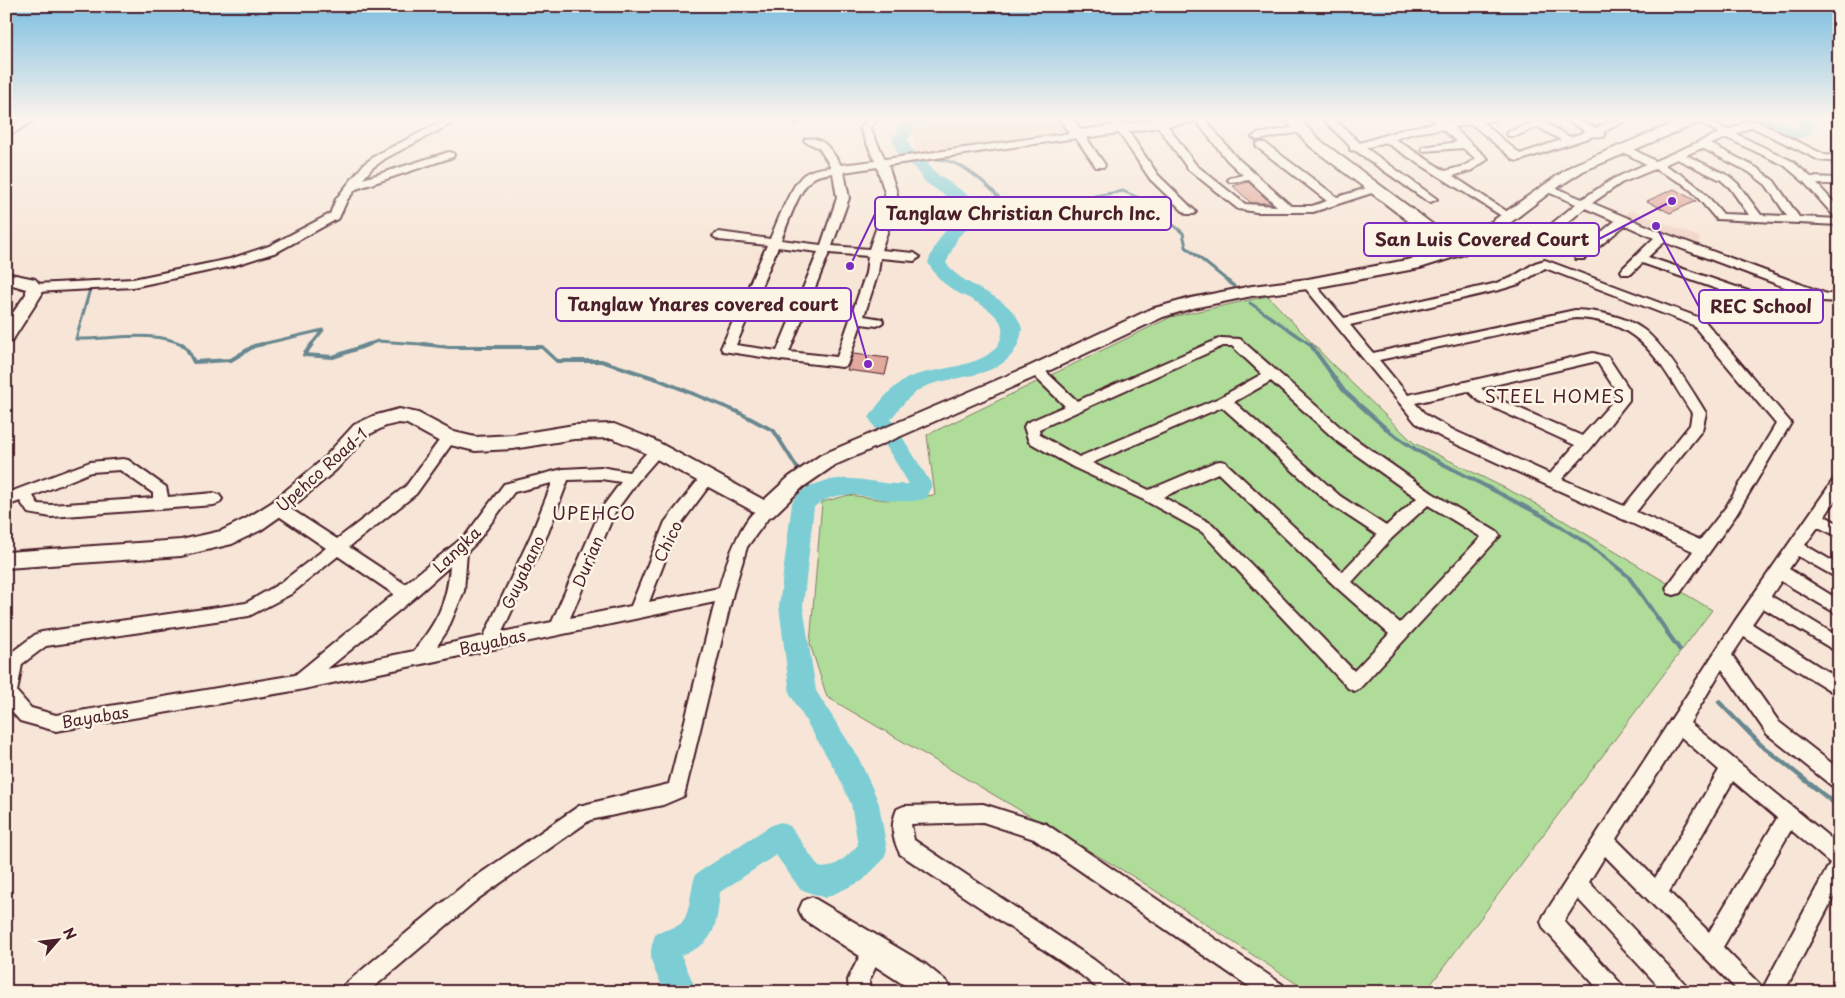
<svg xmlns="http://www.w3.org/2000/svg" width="1845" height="998" font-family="'Playpen Sans',sans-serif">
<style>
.built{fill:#f1d4c6}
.green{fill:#b0dc9a;stroke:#7d7e62}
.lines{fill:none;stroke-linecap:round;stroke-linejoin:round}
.stream-far2{stroke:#678790;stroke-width:3}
.stream-far1{stroke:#678790;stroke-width:4}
.stream{stroke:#678790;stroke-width:4.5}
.river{fill:#7bcdd4;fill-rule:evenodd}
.building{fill:#e2a99d;stroke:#4a1f2b}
.street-casing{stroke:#4a1f2b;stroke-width:4}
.secondary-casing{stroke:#4a1f2b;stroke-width:4}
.street{fill:#fcf5e5;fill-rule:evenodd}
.secondary{fill:#fcf5e5;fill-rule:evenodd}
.labels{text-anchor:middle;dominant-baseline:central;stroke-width:5;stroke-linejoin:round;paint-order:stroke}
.street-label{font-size:16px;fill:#4a1f2b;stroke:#fcf5e5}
.neighbourhood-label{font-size:18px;letter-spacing:1px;fill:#4a1f2b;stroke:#fcf5e5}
.leader{fill:none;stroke:#7b2cbf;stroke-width:2}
.callout-dot{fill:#7b2cbf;stroke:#fcf5e5;stroke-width:2}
.callout{fill:#fcf5e5;stroke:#7b2cbf;stroke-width:2}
.callout-label{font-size:18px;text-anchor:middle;font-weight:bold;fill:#4a1f2b}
</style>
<rect width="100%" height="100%" fill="#f7e6d7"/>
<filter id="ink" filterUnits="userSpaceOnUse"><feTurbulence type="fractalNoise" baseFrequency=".02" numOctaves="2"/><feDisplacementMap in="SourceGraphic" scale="10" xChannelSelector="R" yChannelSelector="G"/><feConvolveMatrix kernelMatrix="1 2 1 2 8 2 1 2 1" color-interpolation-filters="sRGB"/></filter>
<g filter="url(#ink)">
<!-- built -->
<path class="built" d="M 930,118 L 1062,118 L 1073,134 L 918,154 L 914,141 L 915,130 Z
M 1631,210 L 1701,238 L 1695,248 L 1621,217 Z"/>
<!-- green -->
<path class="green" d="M 1268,296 L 1330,362 L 1414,443 L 1531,501 L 1712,610 L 1425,992 L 1309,992 L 1139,880 L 827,697 L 810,644 L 822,502 L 849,495 L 886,500 L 935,495 L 927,435 L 1171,317 Z"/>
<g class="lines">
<!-- stream-far2 -->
<path class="stream-far2" d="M 439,123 L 448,118
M 918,162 C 924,161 931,158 937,159 C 962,160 1000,192 1009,214 L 1016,217 L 1036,214 L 1044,203 L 1055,213 L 1055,217 L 1071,222 L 1076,217 L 1077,204 L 1095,196 L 1123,191 L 1139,198 L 1183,233 L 1186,247 L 1234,286
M 90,289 L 76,339 C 110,340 153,329 184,345
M 1250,303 L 1311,345
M 258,345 L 323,330 L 311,345
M 366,345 L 378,341 L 434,345"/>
<!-- stream-far1 -->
<path class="stream-far1" d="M 182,344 L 187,349 L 194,362 L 231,360 L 254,346 L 263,344
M 312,344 L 304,355 L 333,357 L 370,344
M 423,344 L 449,347 L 542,347 L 557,361 L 601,361 L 657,379 L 738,412 L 774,431 L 801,474
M 1310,344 L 1344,391 L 1390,432 L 1418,451 L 1547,518 L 1588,544 L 1628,576 L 1668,633
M 804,480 L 813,493"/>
<!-- stream -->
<path class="stream" d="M 1667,632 L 1680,650
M 1719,702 L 1761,745 L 1839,807"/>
<!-- river -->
<path class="river" d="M 911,118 L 932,118 L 929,121 L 913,128 L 914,131 L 908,139 L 910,147 L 924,159 L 937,174 L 971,197 L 982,215 L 958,237 L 946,263 C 965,291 1013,293 1022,329 C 1015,381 961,372 924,387 C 910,394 900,407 891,419 L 932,485 L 927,498 C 887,511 850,478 814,507 L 803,606 L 816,691 L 858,757 L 875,794 L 879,804 L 887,850 L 883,860 L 862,881 L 825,898 L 800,889 L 776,855 L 720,892 C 716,926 717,943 681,955 L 697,992 L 665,992 C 654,968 645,959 656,933 C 663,930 672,929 679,925 C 691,918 690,887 696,874 L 770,826 L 780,822 L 790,826 L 819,867 C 834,871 848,855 858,845 L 851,804 L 838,775 L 790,694 L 779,606 L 792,503 C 797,494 806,487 816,484 C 848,471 877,486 909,484 L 869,418 C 878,403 891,388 906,379 C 931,366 991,370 1001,338 C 1003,331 1003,326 999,320 C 987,303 963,298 948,286 C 939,280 934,272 928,263 C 935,242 946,227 964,214 L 958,204 L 925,182 L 912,165 L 897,152 L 892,139 L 898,131 L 897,126 L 899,123 Z
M 1751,118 L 1771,118 L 1796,129 L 1798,127 L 1798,118 L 1814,118 L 1814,127 L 1808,136 L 1794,139 L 1788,137 L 1754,121 Z"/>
</g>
<!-- building -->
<path class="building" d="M 1248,182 L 1271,203 L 1251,203 L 1233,186 Z
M 1674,189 L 1696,201 L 1670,213 L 1647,201 Z
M 853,354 L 889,358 L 885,375 L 847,370 Z"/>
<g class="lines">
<!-- street casing -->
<g class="street-casing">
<path id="street" d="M 26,118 L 38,118 L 6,138 L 6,130 Z
M 449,118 L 462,118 L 386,158 L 372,168 L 363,179 L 449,152 L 453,153 L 454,155 L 453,157 L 356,189 L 347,200 L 339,218 L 277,252 L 232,266 L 133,287 L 35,292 L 29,288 L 35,284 L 133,279 L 230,259 L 269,246 L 330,214 L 336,199 L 364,164 L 378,154 Z
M 792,118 L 803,118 L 795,124 L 790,121 Z
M 869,118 L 879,118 L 870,128 L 885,159 L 1079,132 L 1083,133 L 1105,165 L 1104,167 L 1096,167 L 1076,138 L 888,165 L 897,193 L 897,204 L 881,250 L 914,253 L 920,257 L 914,261 L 880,258 L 878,273 L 864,316 L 882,319 L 883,322 L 877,326 L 861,324 L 847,365 L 842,367 L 781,360 L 723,351 L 721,348 L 767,245 L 719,240 L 713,236 L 719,232 L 770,239 C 777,223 792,182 805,174 C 813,169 822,168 831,167 L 819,148 L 804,141 L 805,139 C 824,135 832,152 841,165 L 875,161 L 860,128 ZM 877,167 L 885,193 L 885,204 L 869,249 L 832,246 L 849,198 L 844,172 ZM 833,173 L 837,198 L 821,245 L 781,240 C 788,224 798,191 811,180 C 816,175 826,174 833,173 ZM 778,247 L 818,252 L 777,351 L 736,345 ZM 829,253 L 868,256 L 866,273 L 837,357 L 789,352 Z
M 1109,118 L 1119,118 L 1158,175 L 1194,210 L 1196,212 L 1194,214 L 1186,214 L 1150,179 Z
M 1152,118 L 1162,118 L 1196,165 L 1245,204 L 1277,206 L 1249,180 L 1230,182 L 1228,180 L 1230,178 L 1243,175 L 1227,160 L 1194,118 L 1204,118 L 1235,156 L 1291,206 L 1312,206 L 1327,201 L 1257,147 L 1256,145 L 1257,143 L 1265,143 L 1337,197 L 1374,186 L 1380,189 L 1378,191 L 1313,212 L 1256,212 L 1238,209 L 1188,169 Z
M 1322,118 L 1333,118 L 1360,143 L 1408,128 L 1436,123 L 1431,118 L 1442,118 L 1446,122 L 1466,118 L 1496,118 L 1495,120 L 1482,122 L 1520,154 L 1561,140 L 1538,127 L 1516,136 L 1508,136 L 1507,134 L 1508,132 L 1531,123 L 1525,118 L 1537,118 L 1570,137 L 1586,132 L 1564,118 L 1576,118 L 1595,128 L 1619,118 L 1632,118 L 1603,132 L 1605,135 L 1604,137 L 1594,136 L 1518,161 L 1514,160 L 1472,124 L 1453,127 L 1488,159 L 1472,170 L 1453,176 L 1512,215 L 1514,217 L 1512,219 L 1508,220 L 1385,142 L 1366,148 L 1437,199 L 1431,202 L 1427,201 L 1356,151 L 1350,150 L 1350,146 ZM 1442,129 L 1457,142 L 1423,147 L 1422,149 L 1423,151 L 1463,148 L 1476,159 L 1464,166 L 1445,171 L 1395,139 L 1413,133 Z
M 1690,118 L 1703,118 L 1728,130 L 1748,121 L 1756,121 L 1825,155 L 1839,156 L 1839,162 L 1819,160 L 1752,127 L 1736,134 L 1792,161 L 1811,177 L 1839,178 L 1839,184 L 1817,184 L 1839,208 L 1839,218 L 1835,217 L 1804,182 L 1784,165 L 1727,138 L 1711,144 L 1757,168 L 1774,181 L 1799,217 L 1839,219 L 1839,225 L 1716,219 L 1692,191 L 1682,183 L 1655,169 L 1621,183 L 1592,203 L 1666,234 L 1827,294 L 1839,294 L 1839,302 L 1822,301 L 1664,242 L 1648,257 L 1751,292 L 1753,295 L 1751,298 L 1743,298 L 1642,263 L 1631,274 L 1623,274 L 1621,271 L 1623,268 L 1654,238 L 1625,225 L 1584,259 L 1576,259 L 1574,256 L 1576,253 L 1615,221 L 1585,208 L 1541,245 L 1533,245 L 1531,242 L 1533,239 L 1576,204 L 1543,190 L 1541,188 L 1543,186 L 1551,186 L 1582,199 L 1613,179 L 1646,164 L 1619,150 L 1618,148 L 1619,146 L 1627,146 L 1655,161 L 1719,133 ZM 1702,148 L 1749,172 L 1766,185 L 1787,216 L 1761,215 L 1738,184 L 1729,176 L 1686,155 ZM 1677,159 L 1721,180 L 1730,188 L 1749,215 L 1723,214 C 1701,188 1694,181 1664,165 Z
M 1828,118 L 1839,118 L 1839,127 L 1835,126 Z
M 1301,126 L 1305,127 L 1306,129 L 1305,131 L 1257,140 L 1252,137 L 1257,134 Z
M 1545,260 L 1703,319 L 1791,423 L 1736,515 L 1680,593 L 1674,595 L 1668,593 L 1666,588 L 1693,551 L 1445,439 L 1416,423 L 1302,284 L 1304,281 L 1312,281 L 1344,318 L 1493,284 L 1511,278 L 1535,263 ZM 1545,268 L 1693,325 L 1776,424 L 1726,507 L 1700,540 L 1636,512 L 1702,430 L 1706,413 C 1692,390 1665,346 1644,330 C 1625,316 1598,311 1575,310 L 1373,353 L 1350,325 L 1499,290 L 1519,284 ZM 1575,318 C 1643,320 1659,363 1692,413 L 1690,425 L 1624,506 L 1562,479 L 1591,448 L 1629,400 L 1629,389 L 1608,357 L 1593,353 L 1408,395 L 1379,360 ZM 1593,362 L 1598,363 L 1615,389 L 1615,399 L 1582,436 L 1489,395 L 1481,388 ZM 1468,391 L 1479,401 L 1575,445 L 1550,474 L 1455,431 L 1426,415 L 1415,403 Z
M 1221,338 L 1240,339 L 1348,434 L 1432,493 L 1497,532 L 1500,536 L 1360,688 L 1354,691 L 1348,688 L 1202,532 L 1144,500 L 1073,467 L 1029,442 L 1024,427 L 1026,423 L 1065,406 L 1031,373 L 1029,370 L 1031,367 L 1041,367 L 1077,401 ZM 1223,346 L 1232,346 L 1262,374 L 1219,398 L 1079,457 L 1040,435 L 1039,429 ZM 1271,381 L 1338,442 L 1417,498 L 1386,526 L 1340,496 L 1234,402 ZM 1222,407 L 1330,504 L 1377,535 L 1342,572 L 1225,462 L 1220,461 L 1215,462 L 1149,490 L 1092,463 ZM 1218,473 L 1336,587 L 1389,634 L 1354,671 L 1212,524 L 1163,497 ZM 1428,505 L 1481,537 L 1400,623 L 1352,582 L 1392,538 Z
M 449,433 L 454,434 L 456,438 L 416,494 L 349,547 L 405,584 L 466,535 L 504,484 L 563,469 L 601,467 L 629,472 L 652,447 L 657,446 L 662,447 L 664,451 L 637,482 L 615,512 L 570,618 L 631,606 L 665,522 L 703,474 L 708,472 L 713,474 L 715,478 L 677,529 L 649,602 L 719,588 C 724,570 746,498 771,506 L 774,510 L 747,547 L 733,593 L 684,796 L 663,805 L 590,820 L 479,898 L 368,992 L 341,992 L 344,985 L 465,884 L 579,806 L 669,784 L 715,602 L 299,690 L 56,731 L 20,721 L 6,705 L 6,658 L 8,655 L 36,634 L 42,632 L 246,603 L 279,584 L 326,548 L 273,512 L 270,508 L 273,504 L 278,502 L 283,504 L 337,539 L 406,486 L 444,434 ZM 601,479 L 621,482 L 601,509 L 552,622 L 502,632 L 548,533 L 568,480 ZM 552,483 L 532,533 L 484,636 L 437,646 L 447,631 L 464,591 L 467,552 L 476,543 L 514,492 ZM 338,556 L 394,594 L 295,675 L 56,715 L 31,708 L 17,692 L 22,664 L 46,646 L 249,616 L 291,594 ZM 450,566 C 447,604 437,621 414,651 L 327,669 L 413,599 Z
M 123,459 L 128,460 L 166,487 L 168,497 L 214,493 L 219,495 L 222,499 L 219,503 L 214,505 L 51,517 L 28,513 L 20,501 L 6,506 L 6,494 L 18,489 L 90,462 ZM 120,470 L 153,493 L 153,498 L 51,505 L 38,504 L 33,496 L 91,472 Z
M 1839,477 L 1839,495 L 1825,516 L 1839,524 L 1839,537 L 1818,527 L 1805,545 L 1839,565 L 1839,579 L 1798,556 L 1789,569 L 1839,600 L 1839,615 L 1781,581 L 1771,596 L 1839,637 L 1839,653 L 1763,608 L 1752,624 L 1839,679 L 1839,696 L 1744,637 L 1732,655 L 1779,722 L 1839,769 L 1839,789 L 1832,786 L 1767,734 L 1722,669 L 1690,723 L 1839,845 L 1839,887 L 1784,992 L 1739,992 L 1605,856 L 1589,882 L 1686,985 L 1689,992 L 1664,992 L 1578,899 L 1564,921 L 1622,985 L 1625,992 L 1601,992 L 1544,929 L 1541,922 L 1544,915 L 1735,621 L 1834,479 ZM 1681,737 L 1719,770 L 1655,878 L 1616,839 ZM 1733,781 L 1777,818 L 1709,932 L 1669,892 ZM 1791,830 L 1830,863 L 1763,988 L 1723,947 Z
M 983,804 L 1046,824 L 1283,985 L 1286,992 L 1257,992 L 1034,839 L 983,822 L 911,824 L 914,840 L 1094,960 L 1126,985 L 1129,992 L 1102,992 L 1080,974 L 900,854 C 892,837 890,826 897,809 L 904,806 Z
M 874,939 L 881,942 L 884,949 L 869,981 L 870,992 L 849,992 L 848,980 L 851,973 L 867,942 Z"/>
</g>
<!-- secondary casing -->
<g class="secondary-casing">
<path id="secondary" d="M 1059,118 L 1073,118 L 1081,130 L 1167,118 L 1201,118 L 1194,122 L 1077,139 L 1072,138 Z
M 1283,118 L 1298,118 L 1321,141 L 1459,244 L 1573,165 L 1687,118 L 1705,118 L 1703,121 L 1583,171 L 1552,191 L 1482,244 L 1464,254 L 1420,268 L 1308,289 L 1252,296 L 1193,308 L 1163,317 L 1042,374 L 835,465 L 803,487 L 773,516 L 766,518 L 638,449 L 612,438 L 574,439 L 513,449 L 475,451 L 442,443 L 407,424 L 399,423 L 386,426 L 368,435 L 336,470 L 285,513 L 261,530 L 232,544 L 181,556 L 6,568 L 6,552 L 181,540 L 221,531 L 247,518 L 271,503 L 322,460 L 354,425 L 373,416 L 399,409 L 418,413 L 454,432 L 475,437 L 513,435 L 574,425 L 614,424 L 652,439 L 764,500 L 789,477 L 821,455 L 1030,366 L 1151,309 L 1191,298 L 1252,286 L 1308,279 L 1417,258 L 1446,250 L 1311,147 Z
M 6,273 L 35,279 L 43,288 L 42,294 L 12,341 L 6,343 L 6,323 L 26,294 L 26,289 L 6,283 Z
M 812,897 L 925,964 L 947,982 L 951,992 L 915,992 L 803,919 L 799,910 L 803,901 Z"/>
</g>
<!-- street -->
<use href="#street" class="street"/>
<!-- secondary -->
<use href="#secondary" class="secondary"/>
</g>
</g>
<!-- sky -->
<linearGradient id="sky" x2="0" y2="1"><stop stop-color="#7cbee0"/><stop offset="0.46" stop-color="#fbf4ed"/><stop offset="1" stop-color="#fbf4ed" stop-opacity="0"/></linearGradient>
<rect width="1845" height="257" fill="url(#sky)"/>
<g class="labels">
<!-- street labels -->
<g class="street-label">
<text transform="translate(321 469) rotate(-42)">Upehco Road-1</text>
<text transform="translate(667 541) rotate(-64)">Chico</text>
<text transform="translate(456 549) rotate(-44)">Langka</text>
<text transform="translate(587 561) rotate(-67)">Durian</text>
<text transform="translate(522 572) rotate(-65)">Guyabano</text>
<text transform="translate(492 641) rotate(-12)">Bayabas</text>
<text transform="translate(95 716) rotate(-9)">Bayabas</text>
</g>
<!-- neighbourhood labels -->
<g class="neighbourhood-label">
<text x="1555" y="395">STEEL HOMES</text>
<text x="594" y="512">UPEHCO</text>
</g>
</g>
<!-- callouts -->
<path class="leader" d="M850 266L875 214M1672 201L1599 239M868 364L851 304M1656 226L1699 307"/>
<g class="callout-dot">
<circle cx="850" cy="266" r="5"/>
<circle cx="1672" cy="201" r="5"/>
<circle cx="868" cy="364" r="5"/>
<circle cx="1656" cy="226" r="5"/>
</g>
<g class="callout">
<rect x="875" y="197" width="296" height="33" rx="5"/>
<rect x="1364" y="223" width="235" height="33" rx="5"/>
<rect x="556" y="288" width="295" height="33" rx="5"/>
<rect x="1699" y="290" width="124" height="33" rx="5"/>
</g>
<g class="callout-label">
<text x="1023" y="220">Tanglaw Christian Church Inc.</text>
<text x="1482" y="246">San Luis Covered Court</text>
<text x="703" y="311">Tanglaw Ynares covered court</text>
<text x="1761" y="313">REC School</text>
</g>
<!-- margin -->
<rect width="1845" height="998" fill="none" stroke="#fcf5e5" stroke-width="25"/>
<rect x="12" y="12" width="1820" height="973" fill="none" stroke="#4a1f2b" stroke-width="2" filter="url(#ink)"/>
<!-- north arrow -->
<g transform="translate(58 940) rotate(62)" stroke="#fcf5e5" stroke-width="4" paint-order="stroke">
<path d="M0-4L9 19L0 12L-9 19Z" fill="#4a1f2b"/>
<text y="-8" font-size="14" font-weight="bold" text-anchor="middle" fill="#4a1f2b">N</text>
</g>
</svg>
